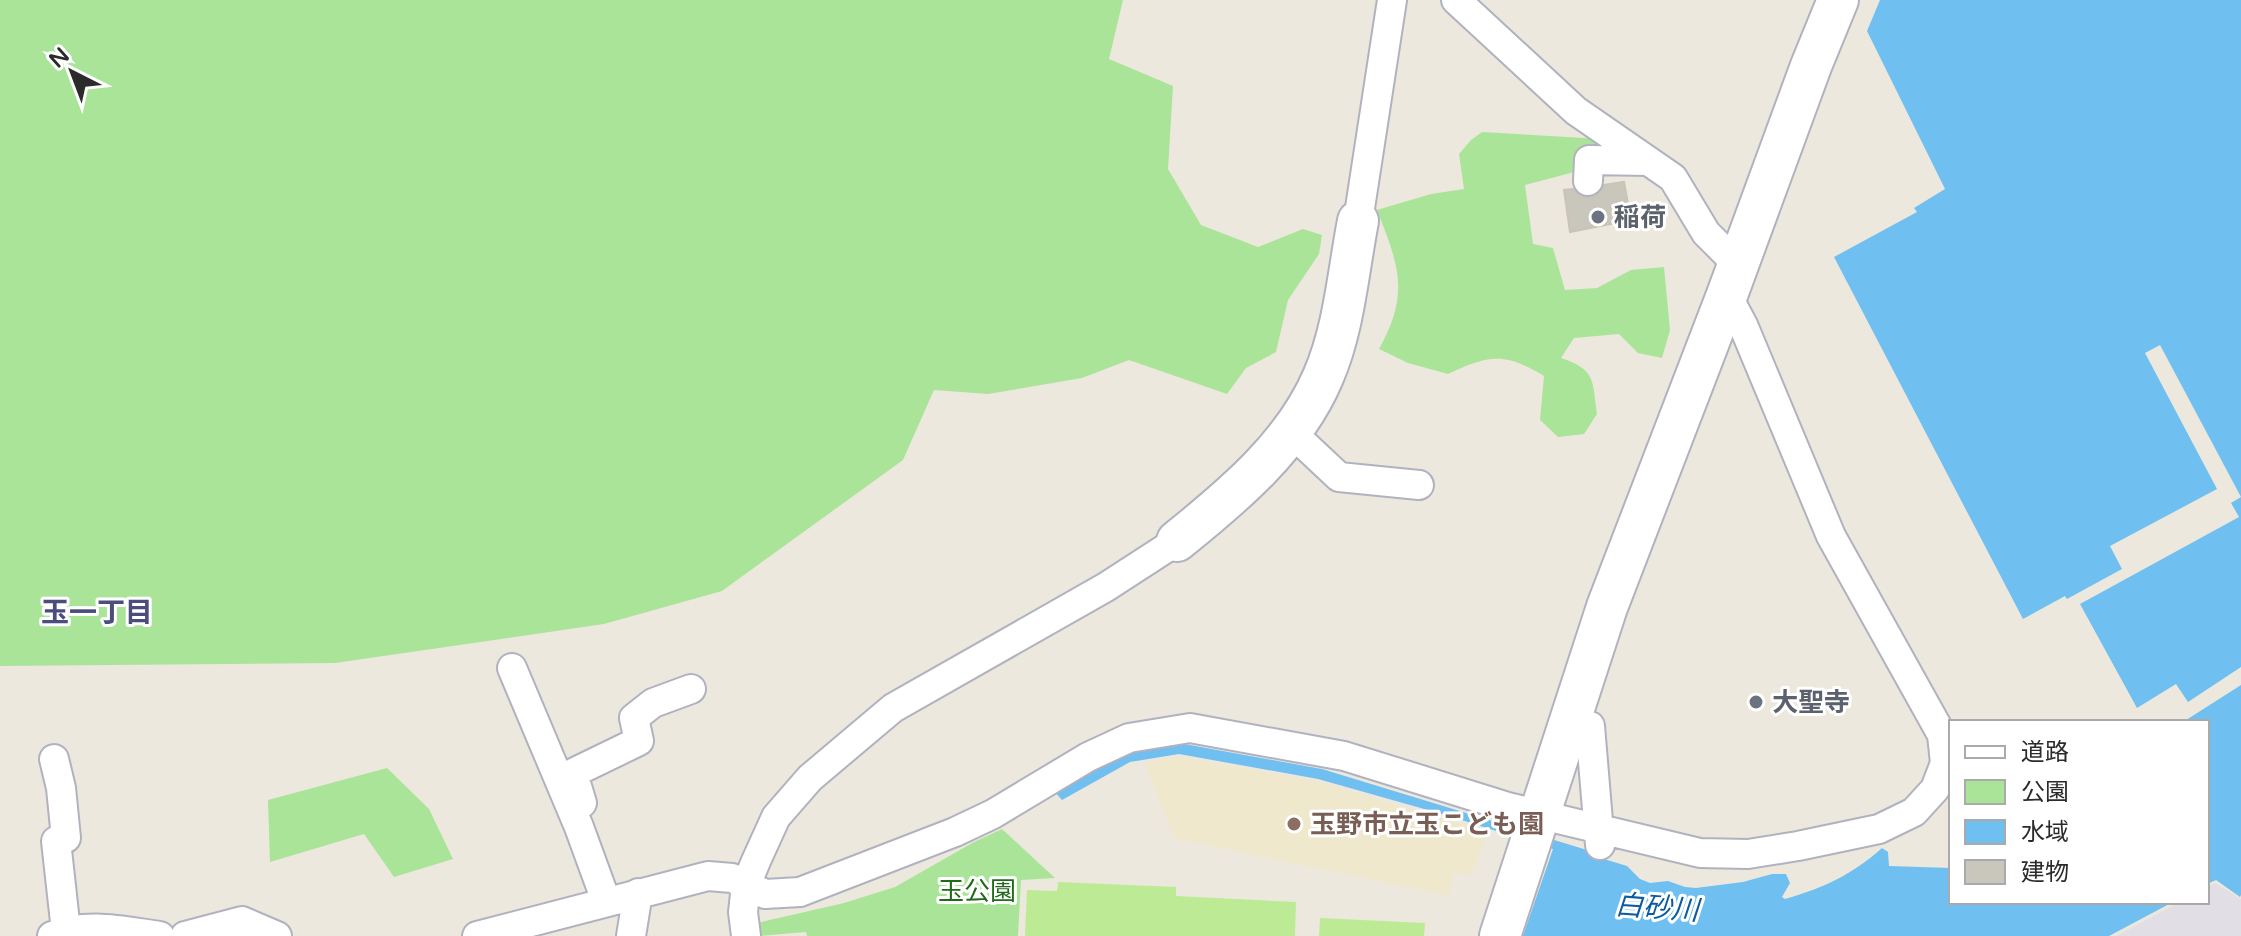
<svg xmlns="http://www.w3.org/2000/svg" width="2241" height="936" font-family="'Varela Round','Noto Sans JP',sans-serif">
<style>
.industrial{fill:#e1dee5}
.education{fill:#efe8cc}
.green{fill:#aae499}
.pitch{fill:#bdeb95}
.water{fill:#6fbff0}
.building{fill:#c9c6bc;stroke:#c9c4b7;stroke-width:2}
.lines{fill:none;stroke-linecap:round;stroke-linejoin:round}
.street-casing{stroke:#b1b2bf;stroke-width:32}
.secondary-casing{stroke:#b1b2bf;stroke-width:44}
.street{stroke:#fff;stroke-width:28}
.secondary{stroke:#fff;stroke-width:40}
.worship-dot{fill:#6b7280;stroke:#fff;stroke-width:3}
.education-dot{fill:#8d6e63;stroke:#fff;stroke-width:3}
.labels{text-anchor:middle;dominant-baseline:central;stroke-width:6;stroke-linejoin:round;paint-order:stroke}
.worship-label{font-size:26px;font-weight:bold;fill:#5b616d;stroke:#fff;text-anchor:start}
.education-label{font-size:26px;font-weight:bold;fill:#785e54;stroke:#fff;text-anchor:start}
.park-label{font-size:26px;fill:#216a19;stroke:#fff}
.neighbourhood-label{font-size:28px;font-weight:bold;fill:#4b4e7d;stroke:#fff}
.water-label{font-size:28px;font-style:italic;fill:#0c5b9e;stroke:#fff}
</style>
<rect width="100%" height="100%" fill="#ede8dd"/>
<!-- industrial -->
<path class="industrial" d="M 2215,883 L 2241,899 L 2241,936 L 2116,936 L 2180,902 L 2207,902 L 2207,888 Z"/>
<!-- education -->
<path class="education" d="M 1180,757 L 1320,782 L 1488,832 L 1471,875 L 1452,873 L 1450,896 L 1174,838 L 1145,764 L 1164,758 Z"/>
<!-- green -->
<path class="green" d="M 0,0 L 1123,0 L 1109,59 L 1173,86 L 1168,169 L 1201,225 L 1258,247 L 1303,229 L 1322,235 L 1319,254 L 1288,300 L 1276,352 L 1246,368 L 1227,394 L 1129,360 L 1082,378 L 988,394 L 934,390 L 903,460 L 722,591 L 604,624 L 335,663 L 0,666 Z
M 1482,132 L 1602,139 L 1622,153 L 1582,170 L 1525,185 L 1533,244 L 1553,248 L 1565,290 L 1597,288 L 1631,270 L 1664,267 L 1670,330 L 1662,358 L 1638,353 L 1619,334 L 1574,338 L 1561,358 C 1597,370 1592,381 1597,414 L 1584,434 L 1558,437 L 1540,420 L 1544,376 C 1504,352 1489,355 1448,374 L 1408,363 L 1379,349 C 1410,293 1399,266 1377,210 L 1431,194 L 1464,189 L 1459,154 L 1471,140 Z
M 387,768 L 429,809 L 453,859 L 394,877 L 364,834 L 270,862 L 268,800 Z
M 1002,829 L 1055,878 L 1021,880 L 1018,936 L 807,936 L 806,932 L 758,936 L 757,923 L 844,903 L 895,887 L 974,842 Z"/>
<!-- pitch -->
<path class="pitch" d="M 1058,882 L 1176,887 L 1176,896 L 1296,902 L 1295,936 L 1025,936 L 1027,890 L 1057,891 Z
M 1320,918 L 1425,923 L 1424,936 L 1319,936 Z"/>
<!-- water -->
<path class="water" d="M 1880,0 L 2241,0 L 2241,667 L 2188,702 L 2176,684 L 2137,708 L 2080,604 L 2239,517 L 2231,503 L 2241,497 L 2160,345 L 2145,353 L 2217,489 L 2110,546 L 2122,569 L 2067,599 L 2065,596 L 2023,619 L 1834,257 L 1917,212 L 1914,208 L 1945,189 L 1867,31 Z
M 2241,685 L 2241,895 L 2240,897 L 2216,880 L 2207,884 L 2207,722 L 2183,722 Z
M 1179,743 L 1322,769 L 1587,850 L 1604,859 L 1627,866 L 1640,879 L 1650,883 L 1668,881 L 1685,887 L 1696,888 L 1743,882 L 1772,874 L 1786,874 L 1790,883 L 1782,897 L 1785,899 C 1823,888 1852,875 1882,848 L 1888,852 L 1889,866 L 1951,868 L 1951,902 L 2173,902 L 2109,936 L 1523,936 L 1553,849 L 1449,816 L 1318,779 L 1179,754 L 1130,762 L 1062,800 L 1054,791 L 1127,752 Z"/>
<!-- building -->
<path class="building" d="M 1624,182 L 1631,220 L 1570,232 L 1564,190 L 1573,189 L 1580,196 L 1588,198 L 1596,196 L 1604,185 Z"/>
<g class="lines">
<!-- street casing -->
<g class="street-casing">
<path id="street" d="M 1456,0 L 1576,111 L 1673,178 L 1706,233 L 1738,265
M 1588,181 L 1589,160 L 1648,161
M 1358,221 L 1392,0
M 1290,431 L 1339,477 L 1419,485
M 512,668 L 579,827 L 606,901
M 1569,719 L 1590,726 L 1600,845
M 54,759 L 61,788 L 66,838 L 56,841 L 66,931
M 582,803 L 573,773 L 639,741 L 634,718 L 653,703 L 691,689
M 52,936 C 88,922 123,931 160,936
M 185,936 L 242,921 L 277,936
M 477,936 L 708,876 L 732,878 L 765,894 L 800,892 L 955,832 L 993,814 L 1088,757 L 1129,738 L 1190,728 L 1344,756 L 1508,807 L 1700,853 L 1748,854 L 1798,846 L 1879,829 L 1914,812 L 1935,789 L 1945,763 L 1942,735 L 1831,536 L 1743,325 L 1727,295
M 631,936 L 638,893
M 746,936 L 743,912 L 746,885 L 756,861 L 776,817 L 810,778 L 893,708 L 1106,587 L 1177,541"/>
</g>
<!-- secondary casing -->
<g class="secondary-casing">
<path id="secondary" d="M 1177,541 C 1233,496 1294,445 1323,377 C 1344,329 1348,273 1358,221
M 1500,936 L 1607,607 L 1727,295 L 1811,66 L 1838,0"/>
</g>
<!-- street -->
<use href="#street" class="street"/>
<!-- secondary -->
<use href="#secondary" class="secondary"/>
</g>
<!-- markers -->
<g class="worship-dot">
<circle cx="1598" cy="217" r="8"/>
<circle cx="1756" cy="702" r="8"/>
</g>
<circle class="education-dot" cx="1294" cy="824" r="8"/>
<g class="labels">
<!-- worship labels -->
<g class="worship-label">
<text x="1614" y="217">稲荷</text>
<text x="1772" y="702">大聖寺</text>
</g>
<!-- education labels -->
<g class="education-label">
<text x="1310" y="824">玉野市立玉こども園</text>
</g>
<!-- park labels -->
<g class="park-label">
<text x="977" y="891">玉公園</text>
</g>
<!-- neighbourhood labels -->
<g class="neighbourhood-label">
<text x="97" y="613">玉一丁目</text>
</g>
<!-- water labels -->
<g class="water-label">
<text transform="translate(1657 908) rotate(4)">白砂川</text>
</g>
</g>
<!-- legend -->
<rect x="1949" y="720" width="260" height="184" fill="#ffffff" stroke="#aaaaaa" stroke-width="2"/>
<rect x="1965" y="746" width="40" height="12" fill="#ffffff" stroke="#aaaaaa" stroke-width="2"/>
<text x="2021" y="760" font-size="24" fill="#2b2b2b">道路</text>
<rect x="1965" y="780" width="40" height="24" fill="#aae499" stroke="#aaaaaa" stroke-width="2"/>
<text x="2021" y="800" font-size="24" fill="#2b2b2b">公園</text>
<rect x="1965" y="820" width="40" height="24" fill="#6fbff0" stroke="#aaaaaa" stroke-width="2"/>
<text x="2021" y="840" font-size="24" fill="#2b2b2b">水域</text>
<rect x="1965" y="860" width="40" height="24" fill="#c9c6bc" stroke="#aaaaaa" stroke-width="2"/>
<text x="2021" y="880" font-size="24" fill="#2b2b2b">建物</text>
<!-- north arrow -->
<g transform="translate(72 72) rotate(318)" stroke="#ffffff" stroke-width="6" paint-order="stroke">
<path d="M0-6L14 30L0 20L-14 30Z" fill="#2b2b2b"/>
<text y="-12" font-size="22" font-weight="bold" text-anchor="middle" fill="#2b2b2b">N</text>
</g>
</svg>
